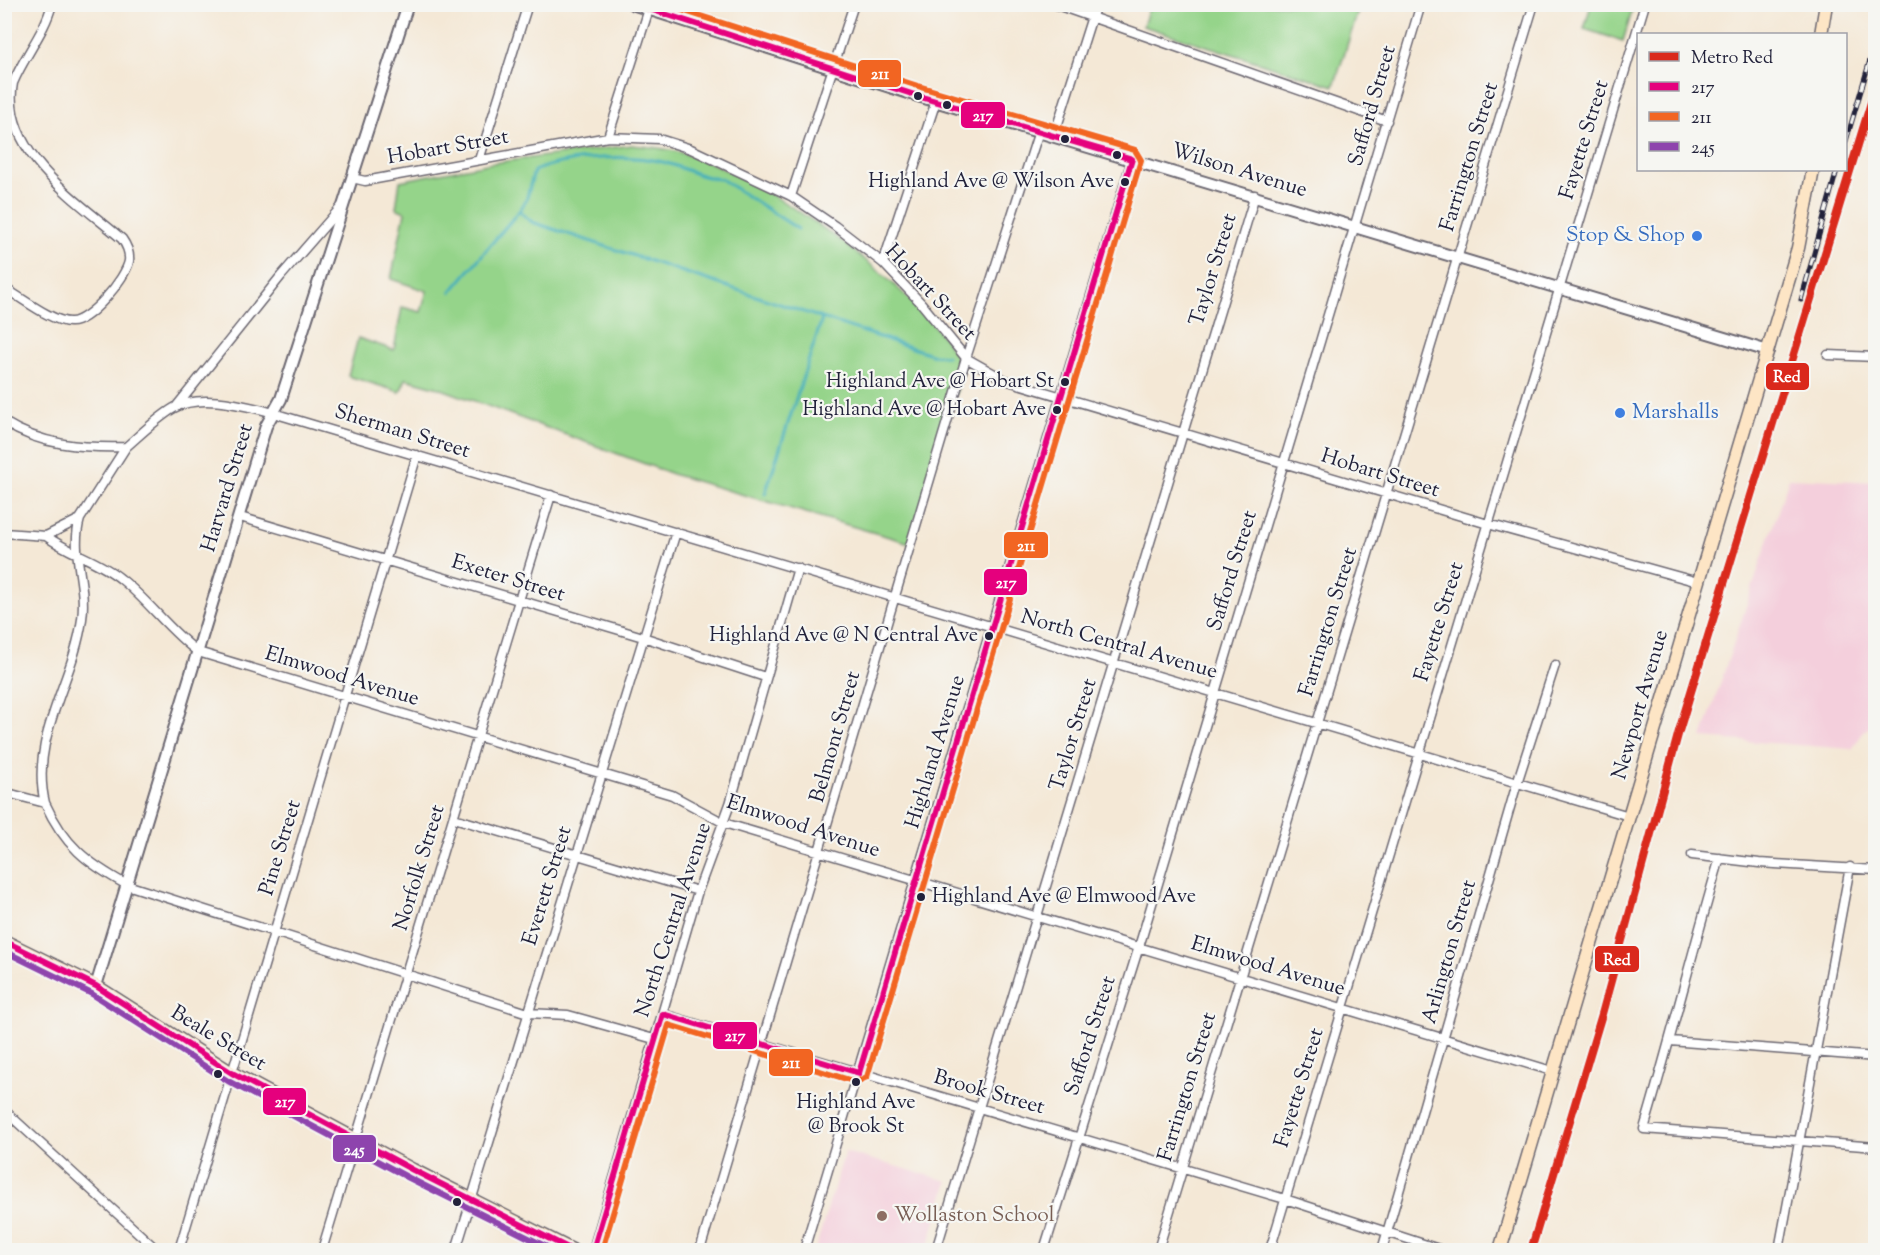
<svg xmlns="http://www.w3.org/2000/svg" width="1880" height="1255" font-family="'Sorts Mill Goudy',serif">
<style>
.built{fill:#f4cfdc}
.green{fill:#95d48a;stroke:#5c7b62;stroke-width:1.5}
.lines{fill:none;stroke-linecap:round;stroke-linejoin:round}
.stream{stroke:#3faebc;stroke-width:3}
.minor-casing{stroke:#6c6771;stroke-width:11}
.tertiary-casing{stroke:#6c6771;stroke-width:14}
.secondary-casing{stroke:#6c6771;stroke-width:15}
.minor{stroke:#fff;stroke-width:8}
.tertiary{stroke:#fff;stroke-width:10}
.secondary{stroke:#fde5c5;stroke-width:12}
.rail-casing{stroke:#22223b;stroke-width:5}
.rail{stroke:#f6f6f2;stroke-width:3;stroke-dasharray:9;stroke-linecap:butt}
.bus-1-casing{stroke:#f6f6f2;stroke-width:10}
.bus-2-casing{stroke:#f6f6f2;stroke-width:10}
.bus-3-casing{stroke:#f6f6f2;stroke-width:10}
.bus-1{stroke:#e5007d;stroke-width:6}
.bus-2{stroke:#f26522;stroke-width:6}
.bus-3{stroke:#8e44ad;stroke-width:6}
.metro-1-casing{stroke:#f6f6f2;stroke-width:12}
.metro-1{stroke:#da291c;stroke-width:8}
.bus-dot{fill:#22223b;stroke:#f6f6f2;stroke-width:2}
.shop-dot{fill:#3f7fe0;stroke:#f6f6f2;stroke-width:2}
.education-dot{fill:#8d6e63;stroke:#f6f6f2;stroke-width:2}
.labels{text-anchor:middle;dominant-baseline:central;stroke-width:4.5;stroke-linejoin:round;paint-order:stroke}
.bus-label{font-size:20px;fill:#22223b;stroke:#f6f6f2;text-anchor:end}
.street-label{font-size:21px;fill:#22223b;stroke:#f6f6f2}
.shop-label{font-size:21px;fill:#366cbe;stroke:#f6f6f2;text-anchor:end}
.education-label{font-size:21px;fill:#785e54;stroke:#f6f6f2;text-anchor:start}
.line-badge{stroke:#f6f6f2;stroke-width:2}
.badge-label{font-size:16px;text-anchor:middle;font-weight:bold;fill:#fff}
</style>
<rect width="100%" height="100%" fill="#f6f6f2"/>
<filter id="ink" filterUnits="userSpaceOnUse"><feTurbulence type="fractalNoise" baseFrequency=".0167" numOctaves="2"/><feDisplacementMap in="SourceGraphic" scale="12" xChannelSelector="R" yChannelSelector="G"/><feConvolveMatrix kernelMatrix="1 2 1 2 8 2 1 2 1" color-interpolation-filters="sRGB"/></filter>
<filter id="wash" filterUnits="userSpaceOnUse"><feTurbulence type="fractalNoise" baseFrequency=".008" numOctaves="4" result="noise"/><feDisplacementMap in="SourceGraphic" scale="24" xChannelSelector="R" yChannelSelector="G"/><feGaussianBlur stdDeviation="1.35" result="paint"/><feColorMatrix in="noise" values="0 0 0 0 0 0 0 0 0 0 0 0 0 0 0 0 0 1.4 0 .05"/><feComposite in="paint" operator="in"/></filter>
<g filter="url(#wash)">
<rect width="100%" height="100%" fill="#f4e8d6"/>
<!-- built -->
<path class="built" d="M 1789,478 L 1875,482 L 1875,724 L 1865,730 L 1852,749 L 1702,738 Z
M 845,1152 L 948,1181 L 927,1250 L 815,1250 Z"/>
<!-- green -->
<path class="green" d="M 1150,5 L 1150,4 L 1360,5 L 1334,86 L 1143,26 Z
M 1591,5 L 1634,5 L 1623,41 L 1584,29 Z
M 632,145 C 649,147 666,148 682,153 C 766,177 927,290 963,370 L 910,543 L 675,475 L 439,388 L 406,379 L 400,392 L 348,376 L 358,338 L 394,350 L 402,307 L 421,312 L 427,291 L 391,279 L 405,212 L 396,208 L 400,181 L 492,163 Z"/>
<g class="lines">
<!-- stream -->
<path class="stream" d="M 798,229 L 721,179 C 700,178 683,167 663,162 C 628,154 566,157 534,171 L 526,201 L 519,211 L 532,222 L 934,355 L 947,356
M 451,292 L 519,211
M 765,494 L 822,319"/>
</g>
</g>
<g filter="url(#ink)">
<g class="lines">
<!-- minor casing -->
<g class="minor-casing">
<path id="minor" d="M 1054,4 L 1387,121
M 1054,136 L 1096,4
M 608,137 L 650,6
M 479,160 L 528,4
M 352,178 L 365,181 L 608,137 L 659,139 L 691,149 L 791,196 L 835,226 L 883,263 L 921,303 L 966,358 L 1005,380 L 1488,524 L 1698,582
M 791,196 L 854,4
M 883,263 L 936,101
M 4,288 C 21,297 52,322 70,322 C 89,323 126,278 129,261 C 130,252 127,246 122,239 C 79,202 0,152 13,83 C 24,56 45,32 52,4
M 1828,355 L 1876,357
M 176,407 L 281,276 L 342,206
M 4,422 C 42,446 83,448 126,447 C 141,434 157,418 174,408 C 198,394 238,404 263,410 L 1629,816
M 240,517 L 643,637 L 765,677
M 4,533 L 46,536 L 80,519
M 46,536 C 70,554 98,560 121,579 C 149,601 169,631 198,652 L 672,795 L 724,823 L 1552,1071
M 4,792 L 45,803 C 64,845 87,863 127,885 L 528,1013 L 568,1015 L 654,1039
M 45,803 C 29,739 74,680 82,619 C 87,584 70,553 80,519 L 126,447
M 454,818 L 698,891
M 1692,855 L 1759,863 L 1876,870
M 1720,858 C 1693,948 1671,1039 1644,1129 L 1876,1147
M 663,1014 L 1285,1199 L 1442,1250
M 1670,1041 L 1876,1057
M 4,1110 L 157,1250
M 179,1250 L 417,455
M 322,1250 L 551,495
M 456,1250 L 676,532
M 593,1250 L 698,891 L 730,804 L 798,568
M 700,1250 L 966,358 L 1039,131
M 804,1250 L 1132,159
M 936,1250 L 1255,195
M 1044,1250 L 1142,937 L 1421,4
M 1158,1250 L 1534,4
M 1270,1250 L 1645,4
M 1382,1250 L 1517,783 L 1555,665
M 1779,1250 L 1850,867"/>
</g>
<!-- tertiary casing -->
<g class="tertiary-casing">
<path id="tertiary" d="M 632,4 L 918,96 L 1768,351
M 96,986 L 266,426 L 281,399 L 408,4"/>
</g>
<!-- secondary casing -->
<g class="secondary-casing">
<path id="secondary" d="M 1821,34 L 1826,4
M 4,941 L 96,986 L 232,1073 L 413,1170 L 572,1250
M 1500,1250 L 1798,248 L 1813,170"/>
</g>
<!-- minor -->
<use href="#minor" class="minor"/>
<!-- tertiary -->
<use href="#tertiary" class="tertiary"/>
<!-- secondary -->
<use href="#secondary" class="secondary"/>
<!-- rail casing -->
<g class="rail-casing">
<path id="rail" d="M 1846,141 L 1876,40
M 1801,300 L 1837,170"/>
</g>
<!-- rail -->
<use href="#rail" class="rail"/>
<!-- bus-1 casing -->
<g class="bus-1-casing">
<path id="bus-1" d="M 4,941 L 96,986 L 232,1073 L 413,1170 L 572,1250
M 593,1250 L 663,1014 L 859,1073 L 1132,159 L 918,96 L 634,4"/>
</g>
<!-- bus-2 casing -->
<g class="bus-2-casing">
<path id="bus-2" d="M 602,1250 L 669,1025 L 856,1082 L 867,1077 L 1141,160 L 1135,150 L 921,87 L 663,4"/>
</g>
<!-- bus-3 casing -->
<g class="bus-3-casing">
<path id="bus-3" d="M 4,951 L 92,994 L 228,1081 L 409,1178 L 553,1250"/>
</g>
<!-- bus-1 -->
<use href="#bus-1" class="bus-1"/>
<!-- bus-2 -->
<use href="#bus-2" class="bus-2"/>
<!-- bus-3 -->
<use href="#bus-3" class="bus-3"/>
<!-- metro-1 casing -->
<g class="metro-1-casing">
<path id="metro-1" d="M 1531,1250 L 1602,1014 L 1679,731 L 1876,86"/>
</g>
<!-- metro-1 -->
<use href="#metro-1" class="metro-1"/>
</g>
</g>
<!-- markers -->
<g class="bus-dot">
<circle cx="918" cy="96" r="5"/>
<circle cx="947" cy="105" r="5"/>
<circle cx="1065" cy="139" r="5"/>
<circle cx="1117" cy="155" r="5"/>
<circle cx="1125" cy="182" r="5"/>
<circle cx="1065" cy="382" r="5"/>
<circle cx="1057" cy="410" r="5"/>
<circle cx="989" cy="636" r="5"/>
<circle cx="921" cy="897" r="5"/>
<circle cx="218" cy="1074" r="5"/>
<circle cx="856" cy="1082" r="5"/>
<circle cx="457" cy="1202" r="5"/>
</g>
<g class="shop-dot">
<circle cx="1697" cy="236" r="6"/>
<circle cx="1620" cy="413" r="6"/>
</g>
<circle class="education-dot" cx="882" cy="1216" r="6"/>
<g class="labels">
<!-- bus labels -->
<g class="bus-label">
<text x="1114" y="182">Highland Ave @ Wilson Ave</text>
<text x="1054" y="382">Highland Ave @ Hobart St</text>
<text x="1046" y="410">Highland Ave @ Hobart Ave</text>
<text x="978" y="636">Highland Ave @ N Central Ave</text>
<text x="932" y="897" text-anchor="start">Highland Ave @ Elmwood Ave</text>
<text x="856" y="1103" text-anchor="middle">Highland Ave<tspan x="856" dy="24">@ Brook St</tspan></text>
</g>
<!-- street labels -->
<g class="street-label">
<text transform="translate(1373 106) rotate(-74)">Safford Street</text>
<text transform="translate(1585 140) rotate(-73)">Fayette Street</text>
<text transform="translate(448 148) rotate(-10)">Hobart Street</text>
<text transform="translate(1470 157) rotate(-73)">Farrington Street</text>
<text transform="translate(1239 171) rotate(17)">Wilson Avenue</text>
<text transform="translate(1214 270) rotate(-73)">Taylor Street</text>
<text transform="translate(930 293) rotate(47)">Hobart Street</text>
<text transform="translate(402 432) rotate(17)">Sherman Street</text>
<text transform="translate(1380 474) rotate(17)">Hobart Street</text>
<text transform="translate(228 488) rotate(-73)">Harvard Street</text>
<text transform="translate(1233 571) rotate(-73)">Safford Street</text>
<text transform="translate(508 579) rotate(17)">Exeter Street</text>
<text transform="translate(1329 622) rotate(-73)">Farrington Street</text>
<text transform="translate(1440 622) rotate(-73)">Fayette Street</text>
<text transform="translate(1119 645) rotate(16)">North Central Avenue</text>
<text transform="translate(342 677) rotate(17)">Elmwood Avenue</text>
<text transform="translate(1641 705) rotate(-74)">Newport Avenue</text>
<text transform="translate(1074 735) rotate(-73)">Taylor Street</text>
<text transform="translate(836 737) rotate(-74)">Belmont Street</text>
<text transform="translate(936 752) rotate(-73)">Highland Avenue</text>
<text transform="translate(803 827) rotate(18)">Elmwood Avenue</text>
<text transform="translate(281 848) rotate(-73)">Pine Street</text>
<text transform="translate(420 868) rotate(-73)">Norfolk Street</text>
<text transform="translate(548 886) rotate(-73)">Everett Street</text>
<text transform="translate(674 920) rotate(-72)">North Central Avenue</text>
<text transform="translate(1450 952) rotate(-74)">Arlington Street</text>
<text transform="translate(1268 967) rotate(17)">Elmwood Avenue</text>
<text transform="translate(1091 1036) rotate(-72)">Safford Street</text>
<text transform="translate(218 1039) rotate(31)">Beale Street</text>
<text transform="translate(1188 1087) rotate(-73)">Farrington Street</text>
<text transform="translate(1300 1088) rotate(-73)">Fayette Street</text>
<text transform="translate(989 1093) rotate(16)">Brook Street</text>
</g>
<!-- shop labels -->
<g class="shop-label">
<text x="1685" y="236">Stop &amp; Shop</text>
<text x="1632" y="413" text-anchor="start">Marshalls</text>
</g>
<!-- education labels -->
<g class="education-label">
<text x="894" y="1216">Wollaston School</text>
</g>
</g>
<g class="line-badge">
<rect x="857" y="59" width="45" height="29" rx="6" fill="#f26522"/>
<rect x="960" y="101" width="46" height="28" rx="6" fill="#e5007d"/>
<rect x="1765" y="362" width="45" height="29" rx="6" fill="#da291c"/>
<rect x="1003" y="531" width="46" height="28" rx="6" fill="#f26522"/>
<rect x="983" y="568" width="45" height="28" rx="6" fill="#e5007d"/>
<rect x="1594" y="945" width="46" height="28" rx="6" fill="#da291c"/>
<rect x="712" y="1021" width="46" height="29" rx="6" fill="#e5007d"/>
<rect x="768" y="1048" width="46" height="29" rx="6" fill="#f26522"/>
<rect x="262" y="1087" width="45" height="29" rx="6" fill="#e5007d"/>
<rect x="332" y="1134" width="45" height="29" rx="6" fill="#8e44ad"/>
</g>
<g class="badge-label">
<text x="880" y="79">211</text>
<text x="983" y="121">217</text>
<text x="1787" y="382">Red</text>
<text x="1026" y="551">211</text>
<text x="1006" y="588">217</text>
<text x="1617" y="965">Red</text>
<text x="735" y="1041">217</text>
<text x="791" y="1068">211</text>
<text x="285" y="1107">217</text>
<text x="354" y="1155">245</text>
</g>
<!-- margin -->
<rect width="1880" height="1255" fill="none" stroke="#f6f6f2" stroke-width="24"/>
<!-- legend -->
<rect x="1637" y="33" width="210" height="138" fill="#f6f6f2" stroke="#a1a1a9" stroke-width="1.5"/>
<rect x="1649" y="52" width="30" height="9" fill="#da291c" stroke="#a1a1a9" stroke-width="1.5"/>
<text x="1691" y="63" font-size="18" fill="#22223b">Metro Red</text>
<rect x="1649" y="82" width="30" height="9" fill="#e5007d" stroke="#a1a1a9" stroke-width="1.5"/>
<text x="1691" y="93" font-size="18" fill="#22223b">217</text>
<rect x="1649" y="112" width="30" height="9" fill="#f26522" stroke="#a1a1a9" stroke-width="1.5"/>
<text x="1691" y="123" font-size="18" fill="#22223b">211</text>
<rect x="1649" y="142" width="30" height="9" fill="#8e44ad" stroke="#a1a1a9" stroke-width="1.5"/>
<text x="1691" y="153" font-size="18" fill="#22223b">245</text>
</svg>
